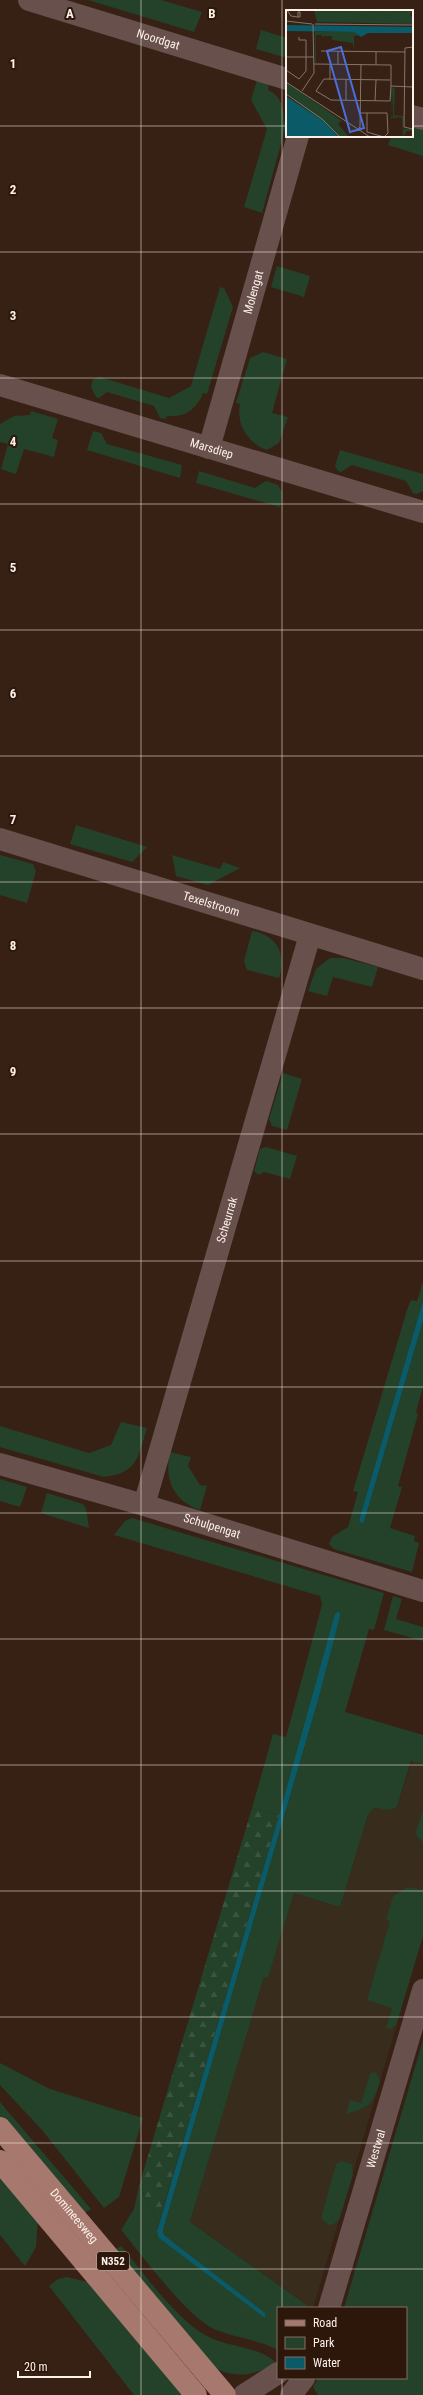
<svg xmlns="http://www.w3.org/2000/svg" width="423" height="2395" font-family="'Roboto Condensed',sans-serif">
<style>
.commercial{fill:#382c1d}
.green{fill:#24412a}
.forest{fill:url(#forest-firs)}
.water{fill:#0a5a67}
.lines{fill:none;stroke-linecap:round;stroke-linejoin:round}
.minor{stroke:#68504c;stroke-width:22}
.major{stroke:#a7786e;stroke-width:22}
.grid{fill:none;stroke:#fdf1ea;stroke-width:1;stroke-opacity:0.55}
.labels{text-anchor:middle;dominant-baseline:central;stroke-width:4;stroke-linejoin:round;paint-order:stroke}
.shield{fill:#2d170b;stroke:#bfb0a7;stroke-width:1}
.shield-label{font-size:11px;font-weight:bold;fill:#fdf1ea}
.street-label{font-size:12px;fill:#fdf1ea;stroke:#2d170b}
.inset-road{fill:none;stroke:#86746a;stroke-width:1}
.view{fill:#4a6fdc;fill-opacity:0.15;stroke:#4a6fdc;stroke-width:2}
.inset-edge{fill:none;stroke:#fdf1ea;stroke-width:2}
.grid-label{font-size:13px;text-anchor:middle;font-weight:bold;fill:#fdf1ea;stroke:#2d170b;stroke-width:4;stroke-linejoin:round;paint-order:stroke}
</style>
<defs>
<pattern id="forest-firs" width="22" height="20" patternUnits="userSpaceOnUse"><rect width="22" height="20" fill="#24412a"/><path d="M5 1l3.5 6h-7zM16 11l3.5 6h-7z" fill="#3a543f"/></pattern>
</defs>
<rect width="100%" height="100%" fill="#372115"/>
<!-- commercial -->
<path class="commercial" d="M 412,1761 L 423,1764 L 423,1810 L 415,1834 L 423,1843 L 423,1936 L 313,2308 L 311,2308 L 190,2222 L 264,1977 L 268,1978 L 294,1893 L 340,1907 L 368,1815 L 374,1808 L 391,1810 L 397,1807 Z"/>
<!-- green -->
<path class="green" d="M 88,0 L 161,0 L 202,12 L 194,32 Z
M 261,30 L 287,38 L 287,58 L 256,49 Z
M 257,80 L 269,84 L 268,90 C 281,96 284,108 284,122 L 287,122 L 262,213 L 244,207 L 267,129 L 251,100 Z
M 412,127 L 423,130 L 423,156 L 388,145 L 391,136 L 412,136 Z
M 277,266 L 310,276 L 304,297 L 271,287 Z
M 220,287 L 224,288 L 233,307 L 207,394 L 203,393 C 197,409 185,418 167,416 L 166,419 L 160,418 L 154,406 L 107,392 L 99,398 L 96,397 L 91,387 L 93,379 L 100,377 L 169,398 L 191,386 Z
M 263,352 L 287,359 L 272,413 L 288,417 L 279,443 L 267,450 C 248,443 236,425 240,404 L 236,403 L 250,358 Z
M 31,411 L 58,419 L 52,438 L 58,440 L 54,457 L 24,449 L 16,474 L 1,469 L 8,444 L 0,442 L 0,424 L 14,416 L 30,415 Z
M 93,431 L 101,433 L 107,444 L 182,465 L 180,478 L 87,450 Z
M 340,450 L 423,474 L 423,491 L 417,494 L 413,493 L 406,481 L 352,465 L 341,472 L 338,471 L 335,466 Z
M 199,471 L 255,488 L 266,481 L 278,485 L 283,494 L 280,507 L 196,483 Z
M 76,825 L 147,847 L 132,862 L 70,844 Z
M 0,855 L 33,864 L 36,871 L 27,903 L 0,895 Z
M 172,855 L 220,869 L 223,862 L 240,868 L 208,885 L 176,876 Z
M 252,931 C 277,935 287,955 279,978 L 247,970 L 244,961 Z
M 330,958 L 343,958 L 378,967 L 372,987 L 333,977 L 327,996 L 308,991 L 316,969 Z
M 283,1073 L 302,1079 L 287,1130 L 272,1126 L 269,1119 Z
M 266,1147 L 297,1156 L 290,1179 L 264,1172 L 259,1175 L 254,1171 L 260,1149 Z
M 423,1282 L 423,1300 L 359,1520 L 364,1522 L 423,1321 L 423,1387 L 416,1412 L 418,1414 L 398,1486 L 402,1487 L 390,1528 L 415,1536 L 414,1541 L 419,1543 L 412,1572 L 334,1549 L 329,1544 L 332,1537 L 348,1527 L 358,1492 L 353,1491 L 407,1310 L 411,1300 L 417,1301 Z
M 121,1422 L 147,1428 C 138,1457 138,1473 104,1477 L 0,1447 L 0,1426 L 89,1453 L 111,1445 Z
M 170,1452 L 191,1457 L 188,1466 L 200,1485 L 207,1486 L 200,1510 C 173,1501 164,1479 170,1452 Z
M 0,1479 L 27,1487 L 20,1507 L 0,1501 Z
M 47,1493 L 83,1504 L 86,1508 L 89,1528 L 41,1513 Z
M 132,1518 L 384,1593 L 374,1630 L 369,1629 L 345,1712 L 423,1735 L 423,1764 L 411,1761 L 397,1807 L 391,1810 L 374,1808 L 368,1815 L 340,1907 L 294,1893 L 268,1978 L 264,1977 L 190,2222 L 311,2308 L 278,2308 L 278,2350 C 257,2339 235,2338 214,2329 C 185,2315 143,2256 121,2230 L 134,2209 L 139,2186 L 159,2223 L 157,2231 L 267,2315 L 173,2242 L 164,2235 L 163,2230 L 317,1704 L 337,1612 L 279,1815 L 252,1808 L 273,1734 L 286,1737 L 322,1605 L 320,1596 L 114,1535 L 125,1521 Z
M 393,1596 L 402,1599 L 396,1619 L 423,1627 L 423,1641 L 384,1630 Z
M 423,1810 L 423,1843 L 415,1834 Z
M 408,1887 L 423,1890 L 423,1936 L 396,2025 L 390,2029 L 386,2028 L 392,2008 L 367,2000 L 390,1921 L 386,1920 L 393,1896 Z
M 423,2040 L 423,2395 L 318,2395 L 313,2387 L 318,2378 L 406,2378 L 406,2308 L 344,2308 Z
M 0,2063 L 50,2089 L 143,2118 L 119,2197 L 104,2208 L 42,2130 L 0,2085 Z
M 373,2072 L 376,2073 L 380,2081 C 373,2105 370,2107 346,2114 L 350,2100 L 361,2103 L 370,2074 Z
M 0,2102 L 5,2108 L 91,2209 L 81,2215 L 0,2118 Z
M 341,2161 L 352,2164 L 353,2175 L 339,2220 L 334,2224 L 329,2225 L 322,2219 L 322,2215 L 336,2164 Z
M 0,2171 L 38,2217 L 36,2247 L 25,2266 L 0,2235 Z
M 121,2246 C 144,2273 175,2318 205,2335 C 227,2348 258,2345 276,2363 C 252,2376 237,2379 212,2367 L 114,2250 Z
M 67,2277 L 92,2283 L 185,2395 L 134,2395 L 49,2286 L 58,2279 Z"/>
<!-- forest -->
<path class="forest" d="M 252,1808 L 279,1815 L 159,2223 L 139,2186 Z"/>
<!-- water -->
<path class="water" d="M 423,1300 L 423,1321 L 364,1522 L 361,1523 L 359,1520 Z
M 339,1611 L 340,1616 L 317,1704 L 163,2230 L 164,2235 L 173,2242 L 265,2313 L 265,2318 L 159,2238 L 157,2231 L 279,1815 L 335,1614 Z"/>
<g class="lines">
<!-- minor -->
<g class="minor">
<path id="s1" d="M 29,0 L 287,79"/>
<path d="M 412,116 L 423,119"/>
<path id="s2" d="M 0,385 L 423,512"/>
<path id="s3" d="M 209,448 L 298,136"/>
<path id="s4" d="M 0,839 L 423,969"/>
<path id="s5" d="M 0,1464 L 144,1505 L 423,1591"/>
<path id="s6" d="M 144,1505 L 310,935"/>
<path id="s7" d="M 329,2308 L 423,1990"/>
<path d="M 244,2395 L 278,2373"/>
<path d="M 291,2395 L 304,2378"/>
</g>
<!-- major -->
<g class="major">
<path id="s8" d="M 0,2128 L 225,2395"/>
<path d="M 0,2161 L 196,2395"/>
</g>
</g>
<!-- grid -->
<path class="grid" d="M 141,0 L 141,2395M 282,0 L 282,2308M 0,126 L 287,126M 412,126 L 423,126M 0,252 L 423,252M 0,378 L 423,378M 0,504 L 423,504M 0,630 L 423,630M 0,756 L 423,756M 0,882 L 423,882M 0,1008 L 423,1008M 0,1134 L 423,1134M 0,1261 L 423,1261M 0,1387 L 423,1387M 0,1513 L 423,1513M 0,1639 L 423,1639M 0,1765 L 423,1765M 0,1891 L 423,1891M 0,2017 L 423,2017M 0,2143 L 423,2143M 0,2269 L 423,2269M 282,2378 L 282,2395"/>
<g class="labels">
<!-- shield labels -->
<rect class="shield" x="97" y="2252" width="32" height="18" rx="3"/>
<g class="shield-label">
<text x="113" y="2261">N352</text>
</g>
<!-- street labels -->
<g class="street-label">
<text stroke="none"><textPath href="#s1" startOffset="135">Noordgat</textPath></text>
<text stroke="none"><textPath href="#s3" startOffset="162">Molengat</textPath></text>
<text stroke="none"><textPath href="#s2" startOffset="221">Marsdiep</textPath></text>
<text stroke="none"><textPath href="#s4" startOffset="221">Texelstroom</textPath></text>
<text stroke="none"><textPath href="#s6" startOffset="297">Scheurrak</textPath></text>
<text stroke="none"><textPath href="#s5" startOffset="221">Schulpengat</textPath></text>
<text stroke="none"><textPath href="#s7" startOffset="166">Westwal</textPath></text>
<text stroke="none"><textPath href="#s8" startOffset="115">Domineesweg</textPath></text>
</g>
</g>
<!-- overview -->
<g transform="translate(286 10)">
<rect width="127" height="127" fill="#372115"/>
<path d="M 28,0 L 123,0 L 123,8 L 123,0 L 127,0 L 124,6 L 127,7 L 127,14 L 31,12 ZM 29,22 L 68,22 L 75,25 L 68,26 L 68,41 L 67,33 L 46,30 L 46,26 L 37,26 L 36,29 L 36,25 L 30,25 L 30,52 L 33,53 L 29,52 ZM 0,72 L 63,116 L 55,111 L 52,114 L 63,127 L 55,127 L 0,83 ZM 109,77 L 108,105 L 118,106 L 117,119 L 127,119 L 127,127 L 126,121 L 121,121 L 117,127 L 116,108 L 115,107 L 107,106 L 106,78 L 105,106 L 115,108 L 115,111 L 115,108 L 105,108 L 105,79 Z" fill="#24412a"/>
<path d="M 73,0 L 91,0 L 101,7 L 99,10 L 80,9 L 73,4 Z" fill="#24412a"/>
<path d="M 0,15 L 127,17 L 127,23 L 82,23 L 75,27 L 68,22 L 0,21 ZM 0,86 L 37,111 L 53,127 L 0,127 Z" fill="#0a5a67"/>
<path class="inset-road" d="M 1,0 L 5,6 L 12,7M 12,2 L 14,2 L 14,7 L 12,7 ZM 0,11 L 26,14M 29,14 L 127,15M 127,37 L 119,38 L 118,117 L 127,119M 35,41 L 119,42M 52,41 L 52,54M 0,47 L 28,47M 28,54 L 105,55 L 105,76 L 104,91 L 45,90 L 30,81 L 38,69 L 104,70M 90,55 L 90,42M 0,60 L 13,69 L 20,61 L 20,30 L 13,30 L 13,27M 44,69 L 44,54M 0,72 L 84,127M 105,76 L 127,77M 16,81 L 28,63 L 27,14M 0,84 L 36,109 L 54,127M 60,90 L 60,70M 89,91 L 90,70M 74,103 L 101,103 L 102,123 L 98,127 L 81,122 L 81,103M 74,117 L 72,121 L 74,117 L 75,54"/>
<path class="view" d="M 55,37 L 78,118 L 64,122 L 41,41 Z"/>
<rect width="127" height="127" class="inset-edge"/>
</g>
<g class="grid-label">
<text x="70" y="18">A</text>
<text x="212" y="18">B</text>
<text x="13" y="68">1</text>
<text x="13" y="194">2</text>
<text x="13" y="320">3</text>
<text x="13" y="446">4</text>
<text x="13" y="572">5</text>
<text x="13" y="698">6</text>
<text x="13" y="824">7</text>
<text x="13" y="950">8</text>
<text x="13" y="1076">9</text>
</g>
<!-- legend -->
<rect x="277" y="2307" width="130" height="72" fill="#2d170b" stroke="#806e64"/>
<rect x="285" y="2320" width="20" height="6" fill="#a7786e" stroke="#806e64"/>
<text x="313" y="2327" font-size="12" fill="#fdf1ea">Road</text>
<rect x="285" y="2337" width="20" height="12" fill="#24412a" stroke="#806e64"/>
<text x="313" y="2347" font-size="12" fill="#fdf1ea">Park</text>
<rect x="285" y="2357" width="20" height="12" fill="#0a5a67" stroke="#806e64"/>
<text x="313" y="2367" font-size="12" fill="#fdf1ea">Water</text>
<!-- scale -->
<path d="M18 2371v6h72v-6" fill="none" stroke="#fdf1ea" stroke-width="2"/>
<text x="24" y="2371" font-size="12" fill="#fdf1ea" stroke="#2d170b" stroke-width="3" paint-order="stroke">20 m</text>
</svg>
